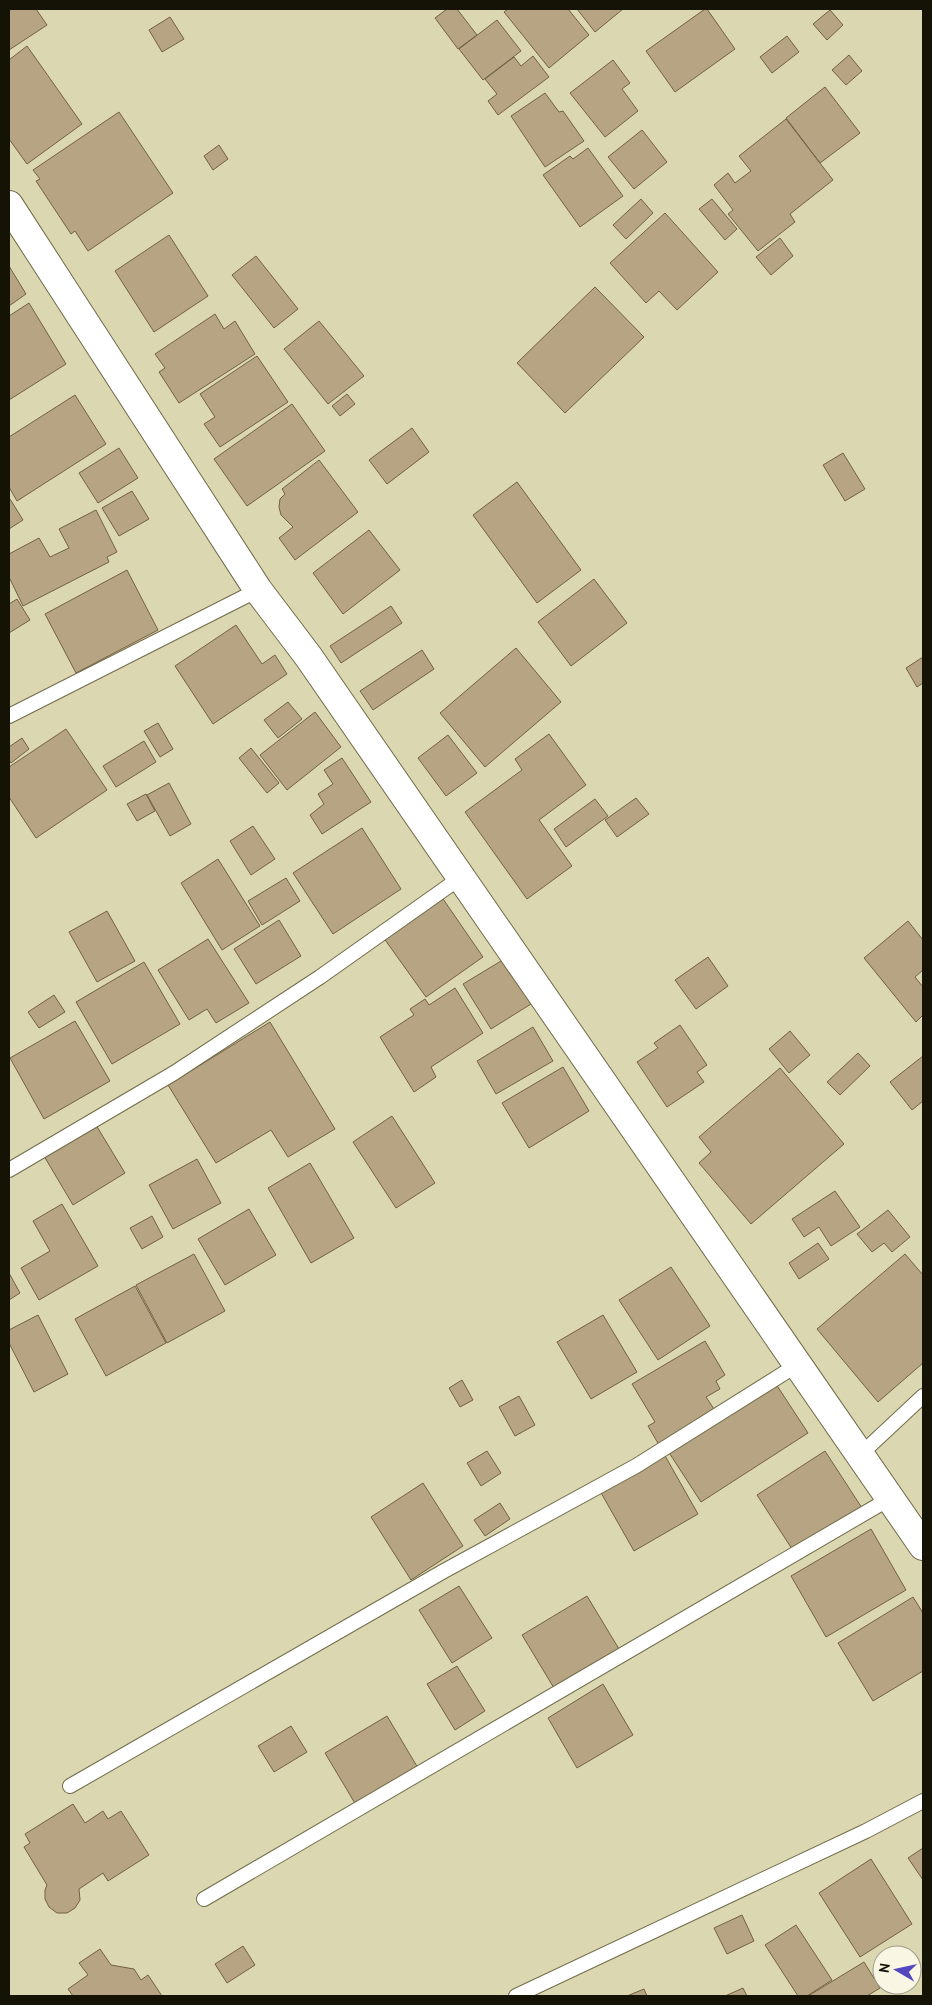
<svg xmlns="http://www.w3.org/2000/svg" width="932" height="2005" font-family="'PT Sans',sans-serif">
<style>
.building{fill:#b7a483;stroke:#726142}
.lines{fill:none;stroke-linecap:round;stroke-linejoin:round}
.service-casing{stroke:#716c4a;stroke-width:16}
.tertiary-casing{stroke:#716c4a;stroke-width:30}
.service{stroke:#fff;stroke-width:14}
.tertiary{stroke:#fff;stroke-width:28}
</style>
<rect width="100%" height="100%" fill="#dbd7b1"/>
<!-- building -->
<path class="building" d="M 9,9 L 36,9 L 47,25 L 9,50 Z
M 447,9 L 457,9 L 477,35 L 458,49 L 435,18 Z
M 508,9 L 568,9 L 589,35 L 549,68 L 504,12 Z
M 577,9 L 623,9 L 595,32 Z
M 705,9 L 707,9 L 735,49 L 675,92 L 646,51 Z
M 830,10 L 843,25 L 827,40 L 813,24 Z
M 170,17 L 184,39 L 162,52 L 149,30 Z
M 497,20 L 521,51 L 483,80 L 459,49 Z
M 787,36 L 799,52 L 772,73 L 760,57 Z
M 27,46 L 82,124 L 27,164 L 9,139 L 9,60 Z
M 849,55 L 862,71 L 846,85 L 832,70 Z
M 533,56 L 549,77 L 498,115 L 488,101 L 497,94 L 485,79 L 514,57 L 521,66 Z
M 613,60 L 630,83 L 622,89 L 638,111 L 605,137 L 570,93 Z
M 825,87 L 860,133 L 820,163 L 786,118 Z
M 545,93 L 559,112 L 563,111 L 584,141 L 545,167 L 511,116 Z
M 119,112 L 173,193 L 88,251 L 75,231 L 71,234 L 36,181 L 40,179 L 33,170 Z
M 786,119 L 833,180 L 790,214 L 795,222 L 758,251 L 728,214 L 733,210 L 714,185 L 728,173 L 735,183 L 751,171 L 739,156 Z
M 642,130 L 667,162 L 634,189 L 608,157 Z
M 219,145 L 228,159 L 213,170 L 204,156 Z
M 588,148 L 623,196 L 580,227 L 543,175 L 570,156 L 573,159 Z
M 641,199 L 653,213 L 626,239 L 613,225 Z
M 712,199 L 737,229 L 725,240 L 699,209 Z
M 665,213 L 718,272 L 677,310 L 659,291 L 646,303 L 610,263 Z
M 169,235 L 208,296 L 154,332 L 115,271 Z
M 780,238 L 793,256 L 771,275 L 756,257 Z
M 256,256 L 298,309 L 274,328 L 232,275 Z
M 9,266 L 26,294 L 9,306 Z
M 595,287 L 644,337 L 565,413 L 517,363 Z
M 29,303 L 66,364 L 9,400 L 9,316 Z
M 215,314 L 224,329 L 235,321 L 255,354 L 179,403 L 159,372 L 165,368 L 155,354 Z
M 319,321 L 364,376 L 328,404 L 284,349 Z
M 257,356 L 288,402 L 220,447 L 204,424 L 215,417 L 200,394 Z
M 347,394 L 355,404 L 340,416 L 332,406 Z
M 75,395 L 106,444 L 17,501 L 9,487 L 9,437 Z
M 292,404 L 325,451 L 247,506 L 214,459 Z
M 412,428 L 429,452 L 387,484 L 369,460 Z
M 119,448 L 138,478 L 98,503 L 79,473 Z
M 843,453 L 865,489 L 845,501 L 823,465 Z
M 319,460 L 358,512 L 295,560 L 279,538 L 293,527 L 281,515 L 279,507 L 280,499 L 285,494 L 282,489 Z
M 517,482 L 581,570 L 537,603 L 473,515 Z
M 132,491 L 149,519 L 119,536 L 102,508 Z
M 10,499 L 23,520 L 9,529 L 9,500 Z
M 96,510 L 117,552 L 107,557 L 109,562 L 23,606 L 9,577 L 9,554 L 39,538 L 50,557 L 69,548 L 59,529 Z
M 369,530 L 400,570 L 343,614 L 313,573 Z
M 127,570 L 158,630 L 76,673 L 45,614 Z
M 594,579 L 627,623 L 571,666 L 538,622 Z
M 17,599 L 30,620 L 9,633 L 9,604 Z
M 391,606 L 402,623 L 341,663 L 330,646 Z
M 236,625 L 262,664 L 275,655 L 287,674 L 213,724 L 175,666 Z
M 516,648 L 561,702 L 485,767 L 440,713 Z
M 422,650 L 434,669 L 373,710 L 360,691 Z
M 923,657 L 923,683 L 917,687 L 906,668 Z
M 288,702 L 302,719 L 278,738 L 264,720 Z
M 315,712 L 341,747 L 287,790 L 260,755 Z
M 158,723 L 173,749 L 160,757 L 144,731 Z
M 66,729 L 107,790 L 36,838 L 9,797 L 9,767 Z
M 549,734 L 586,785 L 539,820 L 572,866 L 527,899 L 465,812 L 522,770 L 515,759 Z
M 448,735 L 477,773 L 446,796 L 418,758 Z
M 22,738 L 29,749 L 11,763 L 9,760 L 9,747 Z
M 144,741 L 156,762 L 116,787 L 103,766 Z
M 251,748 L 279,783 L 267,793 L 239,758 Z
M 342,758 L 371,802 L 322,834 L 310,815 L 324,804 L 318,794 L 333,784 L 324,770 Z
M 169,783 L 191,824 L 170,836 L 147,795 Z
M 146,794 L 155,811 L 137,821 L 127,804 Z
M 636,798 L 649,814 L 617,837 L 605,820 Z
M 595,799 L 608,816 L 566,847 L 554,829 Z
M 253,826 L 275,859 L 251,875 L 230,841 Z
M 362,828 L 401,889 L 333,934 L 293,873 Z
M 218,859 L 260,926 L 222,950 L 181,883 Z
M 286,878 L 300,901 L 262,925 L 248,901 Z
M 441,896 L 483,957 L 426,997 L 383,937 Z
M 107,911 L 135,961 L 97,982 L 69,932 Z
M 279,920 L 301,956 L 256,984 L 234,949 Z
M 908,921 L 923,940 L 923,970 L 915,977 L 923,987 L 923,1015 L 916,1022 L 864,958 Z
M 208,939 L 249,1003 L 216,1023 L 207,1009 L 189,1020 L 158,970 Z
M 511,955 L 539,999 L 491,1029 L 463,984 Z
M 708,957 L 728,986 L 696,1009 L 675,980 Z
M 144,962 L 180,1024 L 112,1064 L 76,1002 Z
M 455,988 L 483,1033 L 431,1067 L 436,1077 L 414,1092 L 380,1037 L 414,1015 L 410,1009 L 425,999 L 429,1005 Z
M 54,995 L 65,1012 L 39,1028 L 28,1012 Z
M 75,1021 L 110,1081 L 44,1119 L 10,1058 Z
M 270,1022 L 335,1129 L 288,1157 L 271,1130 L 216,1163 L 168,1085 Z
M 680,1025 L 707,1065 L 697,1072 L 704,1082 L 667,1107 L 637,1062 L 658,1048 L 654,1043 Z
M 533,1027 L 553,1061 L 496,1094 L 477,1061 Z
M 790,1031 L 810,1055 L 789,1073 L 769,1049 Z
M 858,1053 L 870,1066 L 840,1095 L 827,1082 Z
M 923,1056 L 923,1101 L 912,1110 L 890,1082 Z
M 563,1067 L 589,1111 L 529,1148 L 502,1103 Z
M 780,1068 L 844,1144 L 751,1224 L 699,1163 L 711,1152 L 699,1137 Z
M 392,1116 L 435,1183 L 396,1208 L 353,1142 Z
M 96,1125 L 125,1173 L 73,1205 L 44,1156 Z
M 197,1159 L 221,1203 L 173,1229 L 149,1185 Z
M 310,1163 L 354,1238 L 311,1263 L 268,1188 Z
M 835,1191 L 860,1227 L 831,1246 L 819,1227 L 804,1237 L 792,1219 Z
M 62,1204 L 98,1266 L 39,1300 L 21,1268 L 50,1251 L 33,1221 Z
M 249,1209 L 276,1255 L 225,1285 L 198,1239 Z
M 888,1210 L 910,1237 L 892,1252 L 884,1243 L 872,1252 L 857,1234 Z
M 152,1216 L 163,1237 L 142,1249 L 130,1228 Z
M 818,1243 L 829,1259 L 799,1279 L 789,1263 Z
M 194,1254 L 225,1311 L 167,1343 L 136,1285 Z
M 905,1254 L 923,1275 L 923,1363 L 878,1402 L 817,1329 Z
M 671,1267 L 710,1326 L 658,1360 L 619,1300 Z
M 9,1273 L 20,1293 L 9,1300 Z
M 135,1286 L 166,1343 L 106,1376 L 75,1319 Z
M 38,1315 L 68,1374 L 34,1392 L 9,1343 L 9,1330 Z
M 603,1315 L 637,1372 L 591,1399 L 557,1342 Z
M 705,1341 L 725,1375 L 716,1381 L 720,1389 L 706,1397 L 716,1412 L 659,1445 L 648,1426 L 655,1422 L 632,1384 Z
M 462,1380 L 473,1400 L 460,1407 L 449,1388 Z
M 774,1381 L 808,1433 L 701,1502 L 668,1451 Z
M 519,1396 L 535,1425 L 515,1436 L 499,1407 Z
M 487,1451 L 501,1473 L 481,1486 L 467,1463 Z
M 825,1451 L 862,1508 L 794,1552 L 757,1495 Z
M 664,1454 L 698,1514 L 634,1551 L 600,1491 Z
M 423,1483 L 463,1546 L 411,1580 L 371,1517 Z
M 500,1503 L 510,1519 L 485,1536 L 474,1520 Z
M 871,1529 L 906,1590 L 826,1637 L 791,1576 Z
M 459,1586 L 492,1638 L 452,1663 L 419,1610 Z
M 587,1596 L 622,1654 L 557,1693 L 522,1635 Z
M 913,1597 L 923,1613 L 923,1671 L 873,1701 L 838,1643 Z
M 457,1666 L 485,1711 L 455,1730 L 427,1684 Z
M 603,1684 L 633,1735 L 577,1768 L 548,1718 Z
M 387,1716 L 418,1768 L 356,1805 L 325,1753 Z
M 291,1726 L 307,1752 L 274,1772 L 258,1746 Z
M 73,1804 L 85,1823 L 103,1811 L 108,1819 L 121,1811 L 149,1855 L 108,1881 L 103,1873 L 79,1889 L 80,1900 L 75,1908 L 67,1913 L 57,1913 L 49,1907 L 45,1899 L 45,1890 L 47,1885 L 24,1847 L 30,1843 L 25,1834 Z
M 923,1848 L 923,1880 L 908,1858 Z
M 871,1859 L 912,1924 L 860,1957 L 819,1893 Z
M 742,1915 L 754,1941 L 727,1954 L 714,1928 Z
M 796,1925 L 832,1980 L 807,1996 L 798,1996 L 765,1945 Z
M 243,1946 L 255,1965 L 227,1983 L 215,1964 Z
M 100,1949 L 111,1965 L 134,1969 L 141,1980 L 148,1975 L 162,1996 L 73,1996 L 68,1989 L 88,1975 L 79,1963 Z
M 864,1962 L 880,1988 L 867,1996 L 808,1996 Z
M 743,1988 L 747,1996 L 725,1996 Z
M 644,1989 L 647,1996 L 627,1996 Z"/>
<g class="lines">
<!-- service casing -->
<g class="service-casing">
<path id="service" d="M 9,716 L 258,590
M 9,1170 L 174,1073 L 320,977 L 460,878
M 861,1454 L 923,1396
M 70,1786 L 444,1571 L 636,1466 L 797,1365
M 204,1899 L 889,1499
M 516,1996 L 866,1831 L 923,1801"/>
</g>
<!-- tertiary casing -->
<g class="tertiary-casing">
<path id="tertiary" d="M 9,205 L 258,590 L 308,656 L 923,1546"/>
</g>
<!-- service -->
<use href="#service" class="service"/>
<!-- tertiary -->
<use href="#tertiary" class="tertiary"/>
</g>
<!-- border -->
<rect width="932" height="2005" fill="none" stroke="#151306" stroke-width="20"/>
<!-- north arrow -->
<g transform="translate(897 1970) rotate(279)"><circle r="24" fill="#f9f7e4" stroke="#9e9c8b"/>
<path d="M0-4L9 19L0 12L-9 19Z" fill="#5448c0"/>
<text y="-8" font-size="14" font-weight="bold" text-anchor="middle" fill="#151306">N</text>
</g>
</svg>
